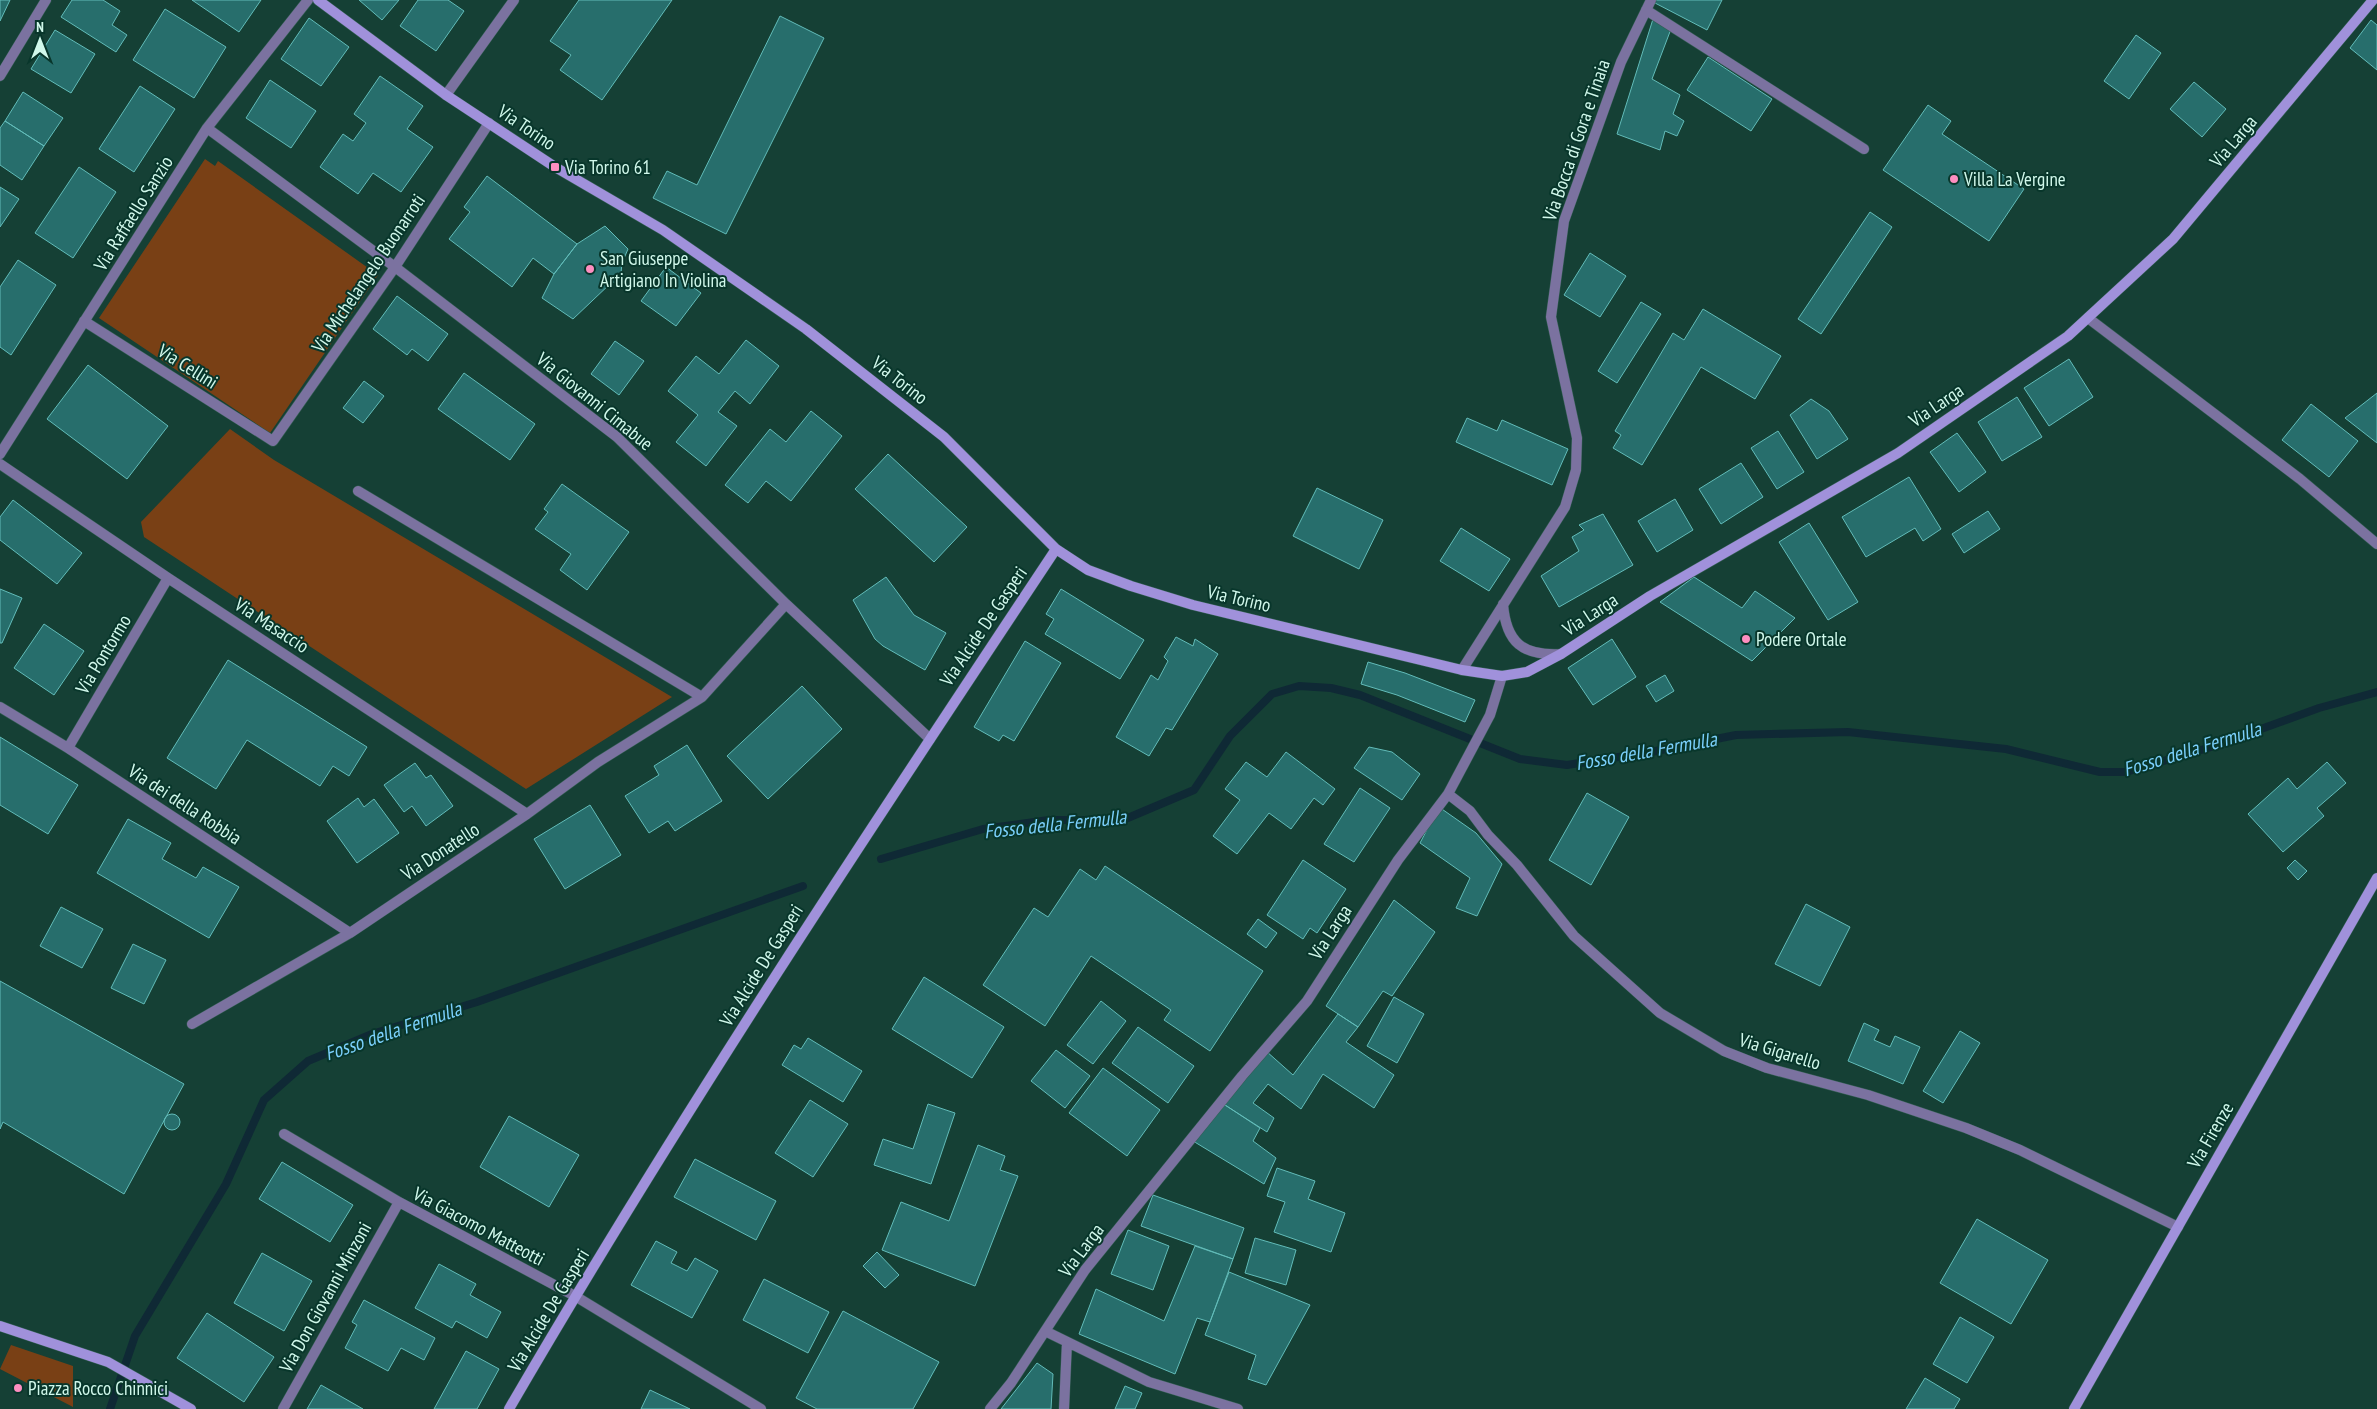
<svg xmlns="http://www.w3.org/2000/svg" width="2377" height="1409" font-family="'PT Sans Narrow',sans-serif">
<style>
.green{fill:#794015}
.lines{fill:none;stroke-linecap:round;stroke-linejoin:round}
.stream{stroke:#0f2935;stroke-width:8}
.building{fill:#276e6c;stroke:#62bcb9}
.street-casing{stroke:#335d52;stroke-width:11}
.secondary-casing{stroke:#335d52;stroke-width:11}
.street{stroke:#7b72a0;stroke-width:10}
.secondary{stroke:#a091db;stroke-width:10}
.poi-dot{fill:#fd8ec0;stroke:#08362b;stroke-width:2}
.labels{text-anchor:middle;dominant-baseline:central;stroke-width:4;stroke-linejoin:round;paint-order:stroke}
.street-label{font-size:19px;fill:#d1f8eb;stroke:#08362b}
.poi-label{font-size:19px;fill:#d1f8eb;stroke:#08362b;text-anchor:start}
.water-label{font-size:20px;font-style:italic;fill:#7bd0fc;stroke:#08362b}
</style>
<rect width="100%" height="100%" fill="#154035"/>
<!-- green -->
<path class="green" d="M 205,159 L 215,166 L 218,161 L 378,275 L 270,433 L 99,318 Z
M 230,429 L 274,460 L 672,697 L 526,789 L 144,537 L 141,522 Z
M 11,1345 L 73,1366 L 73,1407 L 0,1369 Z"/>
<g class="lines">
<!-- stream -->
<path class="stream" d="M 881,859 L 983,829 L 1049,820 L 1123,820 L 1194,790 L 1230,736 L 1272,694 L 1299,686 L 1331,688 L 1360,695 L 1520,759 L 1567,765 L 1651,752 L 1736,735 L 1848,732 L 2006,749 L 2100,772 L 2126,772 L 2211,747 L 2319,708 L 2377,692
M 110,1409 L 135,1336 L 226,1184 L 264,1100 L 308,1061 L 372,1034 L 477,1002 L 803,886"/>
</g>
<!-- building -->
<path class="building" d="M 0,0 L 10,0 L 0,21 Z
M 72,0 L 103,0 L 120,11 L 112,25 L 127,35 L 116,52 L 61,17 Z
M 192,0 L 261,0 L 239,32 Z
M 359,0 L 399,0 L 382,20 Z
M 418,0 L 448,0 L 464,11 L 436,51 L 400,26 Z
M 579,0 L 672,0 L 602,100 L 560,70 L 571,55 L 550,41 Z
M 1656,0 L 1722,0 L 1707,30 L 1655,3 Z
M 165,9 L 226,47 L 194,98 L 133,60 Z
M 780,16 L 824,38 L 726,234 L 653,198 L 667,171 L 697,185 Z
M 309,18 L 349,47 L 321,86 L 281,59 Z
M 1653,19 L 1671,29 L 1652,79 L 1680,95 L 1673,114 L 1684,121 L 1677,136 L 1665,131 L 1660,150 L 1617,134 Z
M 2371,20 L 2377,25 L 2377,70 L 2350,48 Z
M 55,30 L 95,54 L 71,93 L 31,69 Z
M 2136,35 L 2161,53 L 2129,99 L 2104,81 Z
M 1708,57 L 1772,99 L 1751,131 L 1687,90 Z
M 380,76 L 423,106 L 407,129 L 433,147 L 401,192 L 373,173 L 358,194 L 320,167 L 343,134 L 353,141 L 366,123 L 354,114 Z
M 270,80 L 316,111 L 291,148 L 246,118 Z
M 2194,82 L 2226,109 L 2202,137 L 2170,109 Z
M 140,86 L 175,109 L 134,172 L 99,149 Z
M 23,92 L 63,118 L 44,146 L 5,121 Z
M 1928,105 L 1951,121 L 1942,134 L 2024,189 L 1989,241 L 1883,170 Z
M 5,121 L 44,146 L 22,180 L 0,165 L 0,128 Z
M 79,167 L 116,192 L 73,258 L 35,233 Z
M 487,176 L 577,244 L 554,274 L 533,258 L 512,287 L 449,239 L 470,212 L 464,207 Z
M 0,187 L 19,199 L 0,227 Z
M 1870,212 L 1892,227 L 1821,334 L 1798,319 Z
M 605,226 L 628,249 L 622,263 L 620,283 L 612,282 L 573,319 L 542,298 L 554,274 L 577,244 Z
M 1590,253 L 1626,276 L 1600,317 L 1564,295 Z
M 18,260 L 56,285 L 11,355 L 0,347 L 0,287 Z
M 666,267 L 701,293 L 676,326 L 641,301 Z
M 397,296 L 448,334 L 428,361 L 412,349 L 407,355 L 373,329 Z
M 1641,302 L 1661,314 L 1617,383 L 1598,371 Z
M 1703,309 L 1781,356 L 1755,399 L 1701,367 L 1642,465 L 1613,448 L 1621,435 L 1615,431 L 1673,333 L 1684,340 Z
M 746,340 L 779,366 L 750,404 L 735,391 L 718,412 L 737,426 L 706,466 L 676,442 L 698,415 L 668,391 L 696,356 L 719,374 Z
M 615,341 L 644,361 L 619,395 L 591,374 Z
M 2069,359 L 2093,397 L 2049,426 L 2024,388 Z
M 88,365 L 168,426 L 127,479 L 47,419 Z
M 464,373 L 535,424 L 510,460 L 438,409 Z
M 364,381 L 384,396 L 363,423 L 343,408 Z
M 2377,393 L 2377,443 L 2345,418 Z
M 2017,397 L 2042,437 L 2002,461 L 1978,422 Z
M 1811,399 L 1829,411 L 1848,439 L 1817,459 L 1790,415 Z
M 2311,404 L 2358,441 L 2329,477 L 2282,440 Z
M 811,411 L 842,436 L 791,501 L 766,481 L 748,503 L 725,485 L 770,429 L 786,442 Z
M 1467,418 L 1497,431 L 1502,420 L 1568,449 L 1552,485 L 1456,442 Z
M 1778,431 L 1804,472 L 1777,489 L 1751,448 Z
M 1957,433 L 1986,472 L 1959,492 L 1930,452 Z
M 888,454 L 967,527 L 934,562 L 855,489 Z
M 1741,463 L 1763,497 L 1721,524 L 1699,489 Z
M 1909,477 L 1941,529 L 1923,541 L 1915,528 L 1866,557 L 1842,517 Z
M 562,484 L 629,532 L 587,590 L 560,570 L 571,554 L 535,529 L 548,512 L 544,509 Z
M 1317,488 L 1383,520 L 1359,569 L 1293,536 Z
M 1675,499 L 1693,530 L 1657,552 L 1638,521 Z
M 13,500 L 82,553 L 57,584 L 0,540 L 0,517 Z
M 1988,511 L 2000,529 L 1964,553 L 1952,534 Z
M 1603,514 L 1633,565 L 1559,607 L 1541,576 L 1579,551 L 1572,537 L 1584,530 L 1579,525 Z
M 1809,523 L 1858,602 L 1828,620 L 1779,542 Z
M 1461,528 L 1510,559 L 1489,591 L 1440,561 Z
M 886,577 L 914,615 L 946,633 L 925,670 L 883,646 L 875,639 L 853,600 Z
M 1694,577 L 1742,608 L 1755,591 L 1795,618 L 1752,661 L 1660,602 Z
M 0,589 L 22,598 L 2,643 L 0,643 Z
M 1061,589 L 1144,640 L 1120,679 L 1045,634 L 1054,619 L 1046,614 Z
M 44,624 L 84,651 L 54,695 L 14,668 Z
M 1176,637 L 1193,646 L 1195,639 L 1218,654 L 1172,730 L 1166,728 L 1149,756 L 1116,737 L 1151,675 L 1158,680 L 1168,661 L 1164,657 Z
M 1612,639 L 1636,677 L 1593,705 L 1568,668 Z
M 1025,641 L 1061,663 L 1014,741 L 1003,735 L 999,741 L 974,727 Z
M 228,660 L 367,747 L 349,776 L 333,766 L 320,786 L 247,740 L 216,789 L 167,758 Z
M 1368,662 L 1405,673 L 1475,700 L 1465,722 L 1397,695 L 1361,684 Z
M 1665,675 L 1674,691 L 1656,702 L 1646,686 Z
M 802,686 L 842,729 L 768,799 L 727,756 Z
M 0,737 L 78,785 L 48,834 L 0,805 Z
M 687,745 L 722,801 L 675,831 L 668,821 L 649,833 L 625,796 L 659,775 L 654,766 Z
M 1369,747 L 1392,752 L 1420,774 L 1402,800 L 1354,768 Z
M 1286,752 L 1335,789 L 1323,805 L 1314,798 L 1291,829 L 1269,813 L 1237,854 L 1213,836 L 1240,800 L 1225,789 L 1246,762 L 1267,777 Z
M 2327,762 L 2346,783 L 2317,808 L 2324,816 L 2283,852 L 2248,814 L 2288,778 L 2297,789 Z
M 415,763 L 426,778 L 431,775 L 453,806 L 426,826 L 412,806 L 404,812 L 384,785 Z
M 1360,788 L 1390,808 L 1354,862 L 1324,844 Z
M 1587,793 L 1629,817 L 1591,885 L 1549,860 Z
M 358,798 L 364,807 L 374,799 L 399,833 L 357,863 L 327,821 Z
M 590,805 L 621,855 L 565,889 L 534,839 Z
M 1439,807 L 1476,833 L 1502,864 L 1477,916 L 1456,908 L 1470,878 L 1420,843 Z
M 128,819 L 171,843 L 162,859 L 196,878 L 203,867 L 239,887 L 209,938 L 97,873 Z
M 1303,860 L 1346,889 L 1317,933 L 1310,928 L 1303,939 L 1267,915 Z
M 2295,860 L 2307,871 L 2298,880 L 2287,868 Z
M 1105,866 L 1263,971 L 1210,1051 L 1164,1020 L 1171,1010 L 1091,956 L 1045,1026 L 983,985 L 1034,908 L 1048,917 L 1080,869 L 1096,880 Z
M 1394,900 L 1435,932 L 1392,996 L 1383,991 L 1358,1027 L 1326,1006 Z
M 1806,904 L 1850,927 L 1820,986 L 1775,964 Z
M 61,907 L 103,929 L 82,968 L 40,946 Z
M 1258,919 L 1277,933 L 1266,948 L 1247,934 Z
M 133,944 L 166,960 L 144,1004 L 111,988 Z
M 924,977 L 1004,1027 L 972,1078 L 892,1029 Z
M 0,981 L 184,1084 L 124,1194 L 3,1122 L 0,1129 Z
M 1394,997 L 1424,1014 L 1397,1063 L 1367,1046 Z
M 1101,1001 L 1126,1021 L 1093,1064 L 1067,1045 Z
M 1338,1014 L 1358,1027 L 1346,1042 L 1394,1075 L 1374,1108 L 1323,1074 L 1301,1109 L 1268,1084 L 1253,1103 L 1274,1118 L 1267,1132 L 1225,1105 L 1266,1051 L 1293,1075 Z
M 1864,1023 L 1879,1030 L 1874,1040 L 1890,1047 L 1895,1036 L 1920,1047 L 1903,1084 L 1848,1061 Z
M 1138,1027 L 1194,1066 L 1168,1103 L 1112,1063 Z
M 1960,1031 L 1980,1043 L 1943,1103 L 1923,1091 Z
M 808,1038 L 862,1071 L 843,1102 L 782,1065 L 794,1045 L 801,1049 Z
M 1056,1050 L 1090,1076 L 1065,1108 L 1031,1081 Z
M 1103,1068 L 1160,1110 L 1127,1156 L 1069,1113 Z
M 810,1100 L 848,1124 L 813,1177 L 775,1153 Z
M 928,1104 L 955,1113 L 931,1184 L 874,1165 L 883,1139 L 913,1149 Z
M 1225,1105 L 1260,1128 L 1253,1141 L 1276,1158 L 1264,1184 L 1193,1141 Z
M164 1122a8 8 0 1 1 16 0a8 8 0 1 1-16 0Z
M 509,1116 L 579,1155 L 549,1207 L 480,1167 Z
M 978,1145 L 1005,1156 L 1000,1170 L 1018,1176 L 975,1286 L 882,1250 L 901,1202 L 949,1221 Z
M 695,1159 L 776,1201 L 756,1240 L 674,1197 Z
M 282,1162 L 353,1205 L 330,1242 L 259,1199 Z
M 1277,1168 L 1315,1181 L 1308,1199 L 1345,1213 L 1331,1252 L 1274,1232 L 1285,1202 L 1267,1196 Z
M 1153,1195 L 1244,1228 L 1233,1259 L 1141,1226 Z
M 1977,1219 L 2048,1260 L 2011,1324 L 1940,1283 Z
M 1128,1230 L 1169,1246 L 1153,1290 L 1111,1274 Z
M 1255,1238 L 1296,1250 L 1286,1285 L 1245,1273 Z
M 656,1241 L 677,1252 L 671,1263 L 687,1271 L 695,1258 L 718,1271 L 692,1318 L 631,1285 Z
M 1195,1246 L 1233,1259 L 1210,1322 L 1197,1318 L 1175,1374 L 1079,1334 L 1096,1289 L 1164,1321 Z
M 877,1252 L 899,1275 L 885,1288 L 863,1266 Z
M 262,1253 L 312,1281 L 284,1331 L 234,1303 Z
M 439,1264 L 476,1284 L 470,1295 L 501,1312 L 487,1338 L 456,1321 L 452,1328 L 415,1308 Z
M 1229,1272 L 1310,1305 L 1266,1385 L 1248,1379 L 1256,1355 L 1205,1335 Z
M 764,1279 L 829,1312 L 808,1353 L 743,1320 Z
M 364,1300 L 435,1338 L 424,1360 L 401,1348 L 388,1371 L 345,1348 L 357,1325 L 352,1322 Z
M 843,1311 L 939,1362 L 913,1409 L 817,1409 L 796,1398 Z
M 207,1313 L 274,1357 L 244,1402 L 177,1358 Z
M 1960,1317 L 1994,1337 L 1967,1383 L 1933,1364 Z
M 466,1351 L 499,1369 L 477,1409 L 434,1409 Z
M 1037,1363 L 1053,1374 L 1051,1409 L 1001,1409 Z
M 1925,1378 L 1960,1399 L 1954,1409 L 1906,1409 Z
M 321,1385 L 363,1409 L 307,1409 Z
M 1125,1386 L 1142,1393 L 1135,1409 L 1115,1409 Z
M 650,1390 L 690,1409 L 641,1409 Z"/>
<g class="lines">
<!-- street casing -->
<g class="street-casing">
<path id="street" d="M 1646,10 L 1864,149
M 0,76 L 46,0
M 446,95 L 514,0
M 207,128 L 395,267 L 617,437 L 786,604 L 930,739
M 2088,318 L 2300,479 L 2377,544
M 84,321 L 273,441 L 395,267 L 489,123
M 0,454 L 207,128 L 308,0
M 0,464 L 168,578 L 527,814
M 358,491 L 702,697
M 1503,604 C 1506,643 1523,656 1561,654
M 1462,670 L 1565,507 L 1576,470 L 1577,438 L 1551,317 L 1564,221 L 1621,62 L 1651,0
M 0,707 L 68,748 L 350,933
M 68,748 L 168,578
M 1448,794 L 1470,811 L 1488,835 L 1517,865 L 1574,936 L 1660,1013 L 1724,1051 L 1767,1068 L 1868,1095 L 1966,1128 L 2020,1150 L 2178,1227
M 192,1024 L 350,933 L 527,814 L 598,762 L 702,697 L 786,604
M 284,1134 L 399,1202 L 575,1296 L 761,1409
M 1045,1331 L 1149,1382 L 1238,1409
M 283,1409 L 399,1202
M 990,1409 L 1011,1383 L 1085,1270 L 1242,1076 L 1307,1001 L 1398,860 L 1448,794 L 1490,715 L 1502,676
M 1064,1409 L 1067,1342"/>
</g>
<!-- secondary casing -->
<g class="secondary-casing">
<path id="secondary" d="M 318,0 L 446,95 L 555,167 L 663,230 L 806,329 L 944,437 L 1056,549 L 1088,570 L 1131,586 L 1193,605 L 1462,670 L 1502,676 L 1527,672 L 1561,654 L 1650,596 L 1898,453 L 2068,336 L 2173,239 L 2373,0
M 0,1326 L 108,1362 L 191,1409
M 509,1409 C 680,1115 868,832 1056,549
M 2074,1409 L 2377,878"/>
</g>
<!-- street -->
<use href="#street" class="street"/>
<!-- secondary -->
<use href="#secondary" class="secondary"/>
</g>
<!-- markers -->
<g class="poi-dot">
<rect x="550" y="162" width="10" height="10" rx="2.5"/>
<circle cx="1954" cy="179" r="5"/>
<circle cx="590" cy="269" r="5"/>
<circle cx="1746" cy="639" r="5"/>
<circle cx="18" cy="1388" r="5"/>
</g>
<g class="labels">
<!-- street labels -->
<g class="street-label">
<text transform="translate(527 127) rotate(34)">Via Torino</text>
<text transform="translate(1576 140) rotate(-71)">Via Bocca di Gora e Tinaia</text>
<text transform="translate(2233 141) rotate(-50)">Via Larga</text>
<text transform="translate(133 213) rotate(-58)">Via Raffaello Sanzio</text>
<text transform="translate(368 273) rotate(-56)">Via Michelangelo Buonarroti</text>
<text transform="translate(188 366) rotate(32)">Via Cellini</text>
<text transform="translate(900 380) rotate(38)">Via Torino</text>
<text transform="translate(595 401) rotate(39)">Via Giovanni Cimabue</text>
<text transform="translate(1936 405) rotate(-34)">Via Larga</text>
<text transform="translate(1239 598) rotate(13)">Via Torino</text>
<text transform="translate(1590 614) rotate(-33)">Via Larga</text>
<text transform="translate(272 625) rotate(33)">Via Masaccio</text>
<text transform="translate(983 626) rotate(-56)">Via Alcide De Gasperi</text>
<text transform="translate(103 654) rotate(-59)">Via Pontormo</text>
<text transform="translate(185 804) rotate(33)">Via dei della Robbia</text>
<text transform="translate(440 851) rotate(-33)">Via Donatello</text>
<text transform="translate(1330 932) rotate(-57)">Via Larga</text>
<text transform="translate(761 965) rotate(-58)">Via Alcide De Gasperi</text>
<text transform="translate(1780 1051) rotate(17)">Via Gigarello</text>
<text transform="translate(2210 1135) rotate(-60)">Via Firenze</text>
<text transform="translate(479 1226) rotate(28)">Via Giacomo Matteotti</text>
<text transform="translate(1081 1250) rotate(-53)">Via Larga</text>
<text transform="translate(325 1297) rotate(-61)">Via Don Giovanni Minzoni</text>
<text transform="translate(548 1310) rotate(-59)">Via Alcide De Gasperi</text>
</g>
<!-- poi labels -->
<g class="poi-label">
<text x="565" y="167">Via Torino 61</text>
<text x="1964" y="179">Villa La Vergine</text>
<text x="600" y="258">San Giuseppe<tspan x="600" dy="22">Artigiano In Violina</tspan></text>
<text x="1756" y="639">Podere Ortale</text>
<text x="28" y="1388">Piazza Rocco Chinnici</text>
</g>
<!-- water labels -->
<g class="water-label">
<text transform="translate(2192 749) rotate(-17)">Fosso della Fermulla</text>
<text transform="translate(1646 751) rotate(-10)">Fosso della Fermulla</text>
<text transform="translate(1055 824) rotate(-6)">Fosso della Fermulla</text>
<text transform="translate(393 1031) rotate(-19)">Fosso della Fermulla</text>
</g>
</g>
<!-- north arrow -->
<g transform="translate(40 40)" stroke="#08362b" stroke-width="4" paint-order="stroke">
<path d="M0-4L9 19L0 12L-9 19Z" fill="#d1f8eb"/>
<text y="-8" font-size="14" font-weight="bold" text-anchor="middle" fill="#d1f8eb">N</text>
</g>
</svg>
